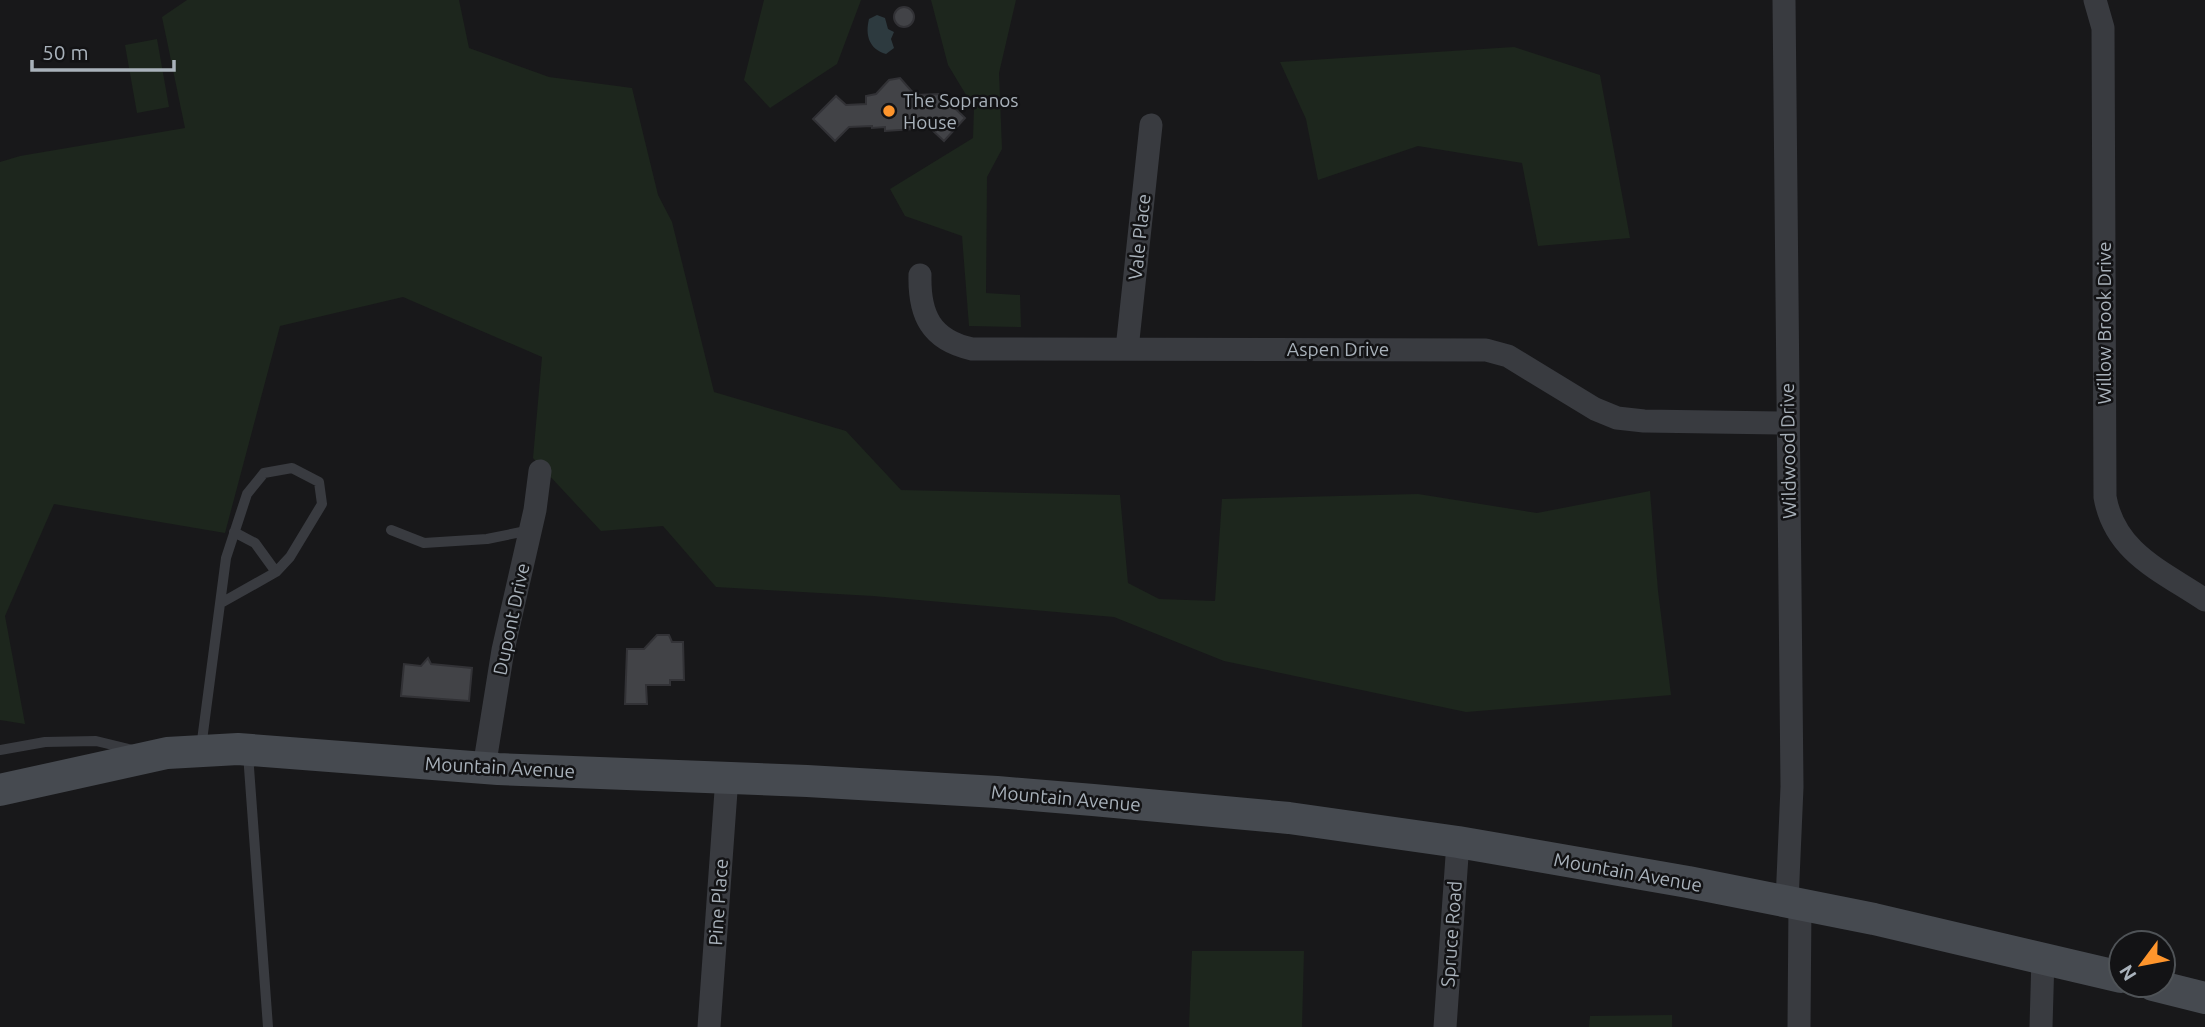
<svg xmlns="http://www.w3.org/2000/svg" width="2205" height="1027" font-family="Ubuntu,sans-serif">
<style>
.green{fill:#1d261d}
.water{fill:#2d3a3f}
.building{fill:#424347;stroke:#323236;stroke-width:2}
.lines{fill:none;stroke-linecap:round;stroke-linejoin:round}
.lane{stroke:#393b40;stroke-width:10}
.street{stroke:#393b40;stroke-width:23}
.secondary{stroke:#464a50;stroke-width:32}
.poi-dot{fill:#fe952c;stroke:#131315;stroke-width:2.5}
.labels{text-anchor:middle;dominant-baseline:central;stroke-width:5;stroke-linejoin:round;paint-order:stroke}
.poi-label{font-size:19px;fill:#a9b2bb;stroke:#131315;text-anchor:start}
.street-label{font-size:19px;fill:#a9b2bb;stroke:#131315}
</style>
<rect width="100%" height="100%" fill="#18181a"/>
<!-- green -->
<path class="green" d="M 187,0 L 459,0 L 469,48 L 549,77 L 632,88 L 658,195 L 672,222 L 714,392 L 846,431 L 901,490 L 1120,495 L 1128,583 L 1159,599 L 1215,601 L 1222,499 L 1418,494 L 1537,513 L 1650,491 L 1658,591 L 1671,695 L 1466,712 L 1224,661 L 1114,617 L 873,596 L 716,587 L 663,526 L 601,531 L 533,458 L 542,357 L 403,297 L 280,326 L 225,533 L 54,504 L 5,616 L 25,724 L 0,720 L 0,162 L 20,156 L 185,128 L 162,17 Z
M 764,0 L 861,0 L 837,64 L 770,108 L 744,80 Z
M 931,0 L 1016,0 L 999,73 L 1002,149 L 987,177 L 986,293 L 1020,295 L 1021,327 L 969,326 L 962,236 L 905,216 L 890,189 L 973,138 L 974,108 L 948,65 Z
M 157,39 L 169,107 L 137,113 L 125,45 Z
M 1514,47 L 1600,75 L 1630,238 L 1538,246 L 1522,163 L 1418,146 L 1318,180 L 1306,119 L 1280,62 Z
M 1192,951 L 1304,951 L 1302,1027 L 1189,1027 Z
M 1672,1015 L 1672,1027 L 1589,1027 L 1590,1016 Z"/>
<!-- water -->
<path class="water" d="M 877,15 L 885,18 L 888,29 L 894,32 L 891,39 L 894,48 L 886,54 C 869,49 865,35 869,19 Z"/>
<!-- building -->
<path class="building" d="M894 17a10 10 0 1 1 20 0a10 10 0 1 1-20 0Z
M 900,78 L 915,95 L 940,94 L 965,118 L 944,141 L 930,128 L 885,131 L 885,127 L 872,128 L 872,126 L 849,127 L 835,141 L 813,119 L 836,96 L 846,105 L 866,104 L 866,96 L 876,94 L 889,80 Z
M 657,635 L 669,635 L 672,642 L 683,642 L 684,680 L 670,680 L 670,685 L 646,685 L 647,704 L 625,704 L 627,649 L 644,649 Z
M 428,658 L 431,664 L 472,668 L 469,701 L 401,696 L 404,664 L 421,666 Z"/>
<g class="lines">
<!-- lane -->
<path class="lane" d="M 391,530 L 424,543 L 487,539 L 531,530
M 234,532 L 255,543 L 276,572
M 201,748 L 226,558 L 247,494 L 264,473 L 292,468 L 319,482 L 322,504 L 290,557 L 276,572 L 221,603
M 0,750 L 45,742 L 96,741 L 133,750
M 248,754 L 268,1027"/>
<!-- street -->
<path class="street" d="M 1784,0 L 1792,787 L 1787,902
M 2095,0 L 2103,28 L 2105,497 C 2115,553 2162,571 2205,600
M 920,275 C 919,315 931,340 972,349 L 1486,350 L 1508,356 L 1595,409 L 1617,418 L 1644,421 L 1787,423
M 1127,349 L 1151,125
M 484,768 L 503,650 L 535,510 L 540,471
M 709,1027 L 727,777
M 1445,1027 L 1458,842
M 1799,1027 L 1800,904
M 2041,1027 L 2043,957"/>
<!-- secondary -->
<path class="secondary" d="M 0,790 L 167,753 L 238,749 L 498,769 L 807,781 L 997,792 L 1093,800 L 1289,818 L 1458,842 L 1688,882 L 1874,919 L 2121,977
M 2153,985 L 2205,998"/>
</g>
<!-- markers -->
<circle class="poi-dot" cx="889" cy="111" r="7"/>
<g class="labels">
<!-- poi labels -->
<g class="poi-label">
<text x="903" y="100">The Sopranos<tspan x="903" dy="22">House</tspan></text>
</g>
<!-- street labels -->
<g class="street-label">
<text transform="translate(1139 237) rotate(-84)">Vale Place</text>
<text transform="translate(2104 323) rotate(-90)">Willow Brook Drive</text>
<text x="1338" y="349">Aspen Drive</text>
<text transform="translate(1788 451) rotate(-91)">Wildwood Drive</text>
<text transform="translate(511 619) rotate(-78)">Dupont Drive</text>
<text transform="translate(500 767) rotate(3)">Mountain Avenue</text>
<text transform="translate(1066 798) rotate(5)">Mountain Avenue</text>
<text transform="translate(1628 872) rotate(10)">Mountain Avenue</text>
<text transform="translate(718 902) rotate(-86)">Pine Place</text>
<text transform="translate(1451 934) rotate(-86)">Spruce Road</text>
</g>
</g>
<!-- north arrow -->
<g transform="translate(2142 964) rotate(238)"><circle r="33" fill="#131315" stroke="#4f5357" stroke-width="2"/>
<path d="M0-5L12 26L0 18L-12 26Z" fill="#fe952c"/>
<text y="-10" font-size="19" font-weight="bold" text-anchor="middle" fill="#a9b2bb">N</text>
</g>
<!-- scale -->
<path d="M32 60v10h142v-10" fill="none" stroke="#a9b2bb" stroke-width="3.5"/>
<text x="42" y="60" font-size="21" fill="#a9b2bb" stroke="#131315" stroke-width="5" paint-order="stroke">50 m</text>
</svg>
